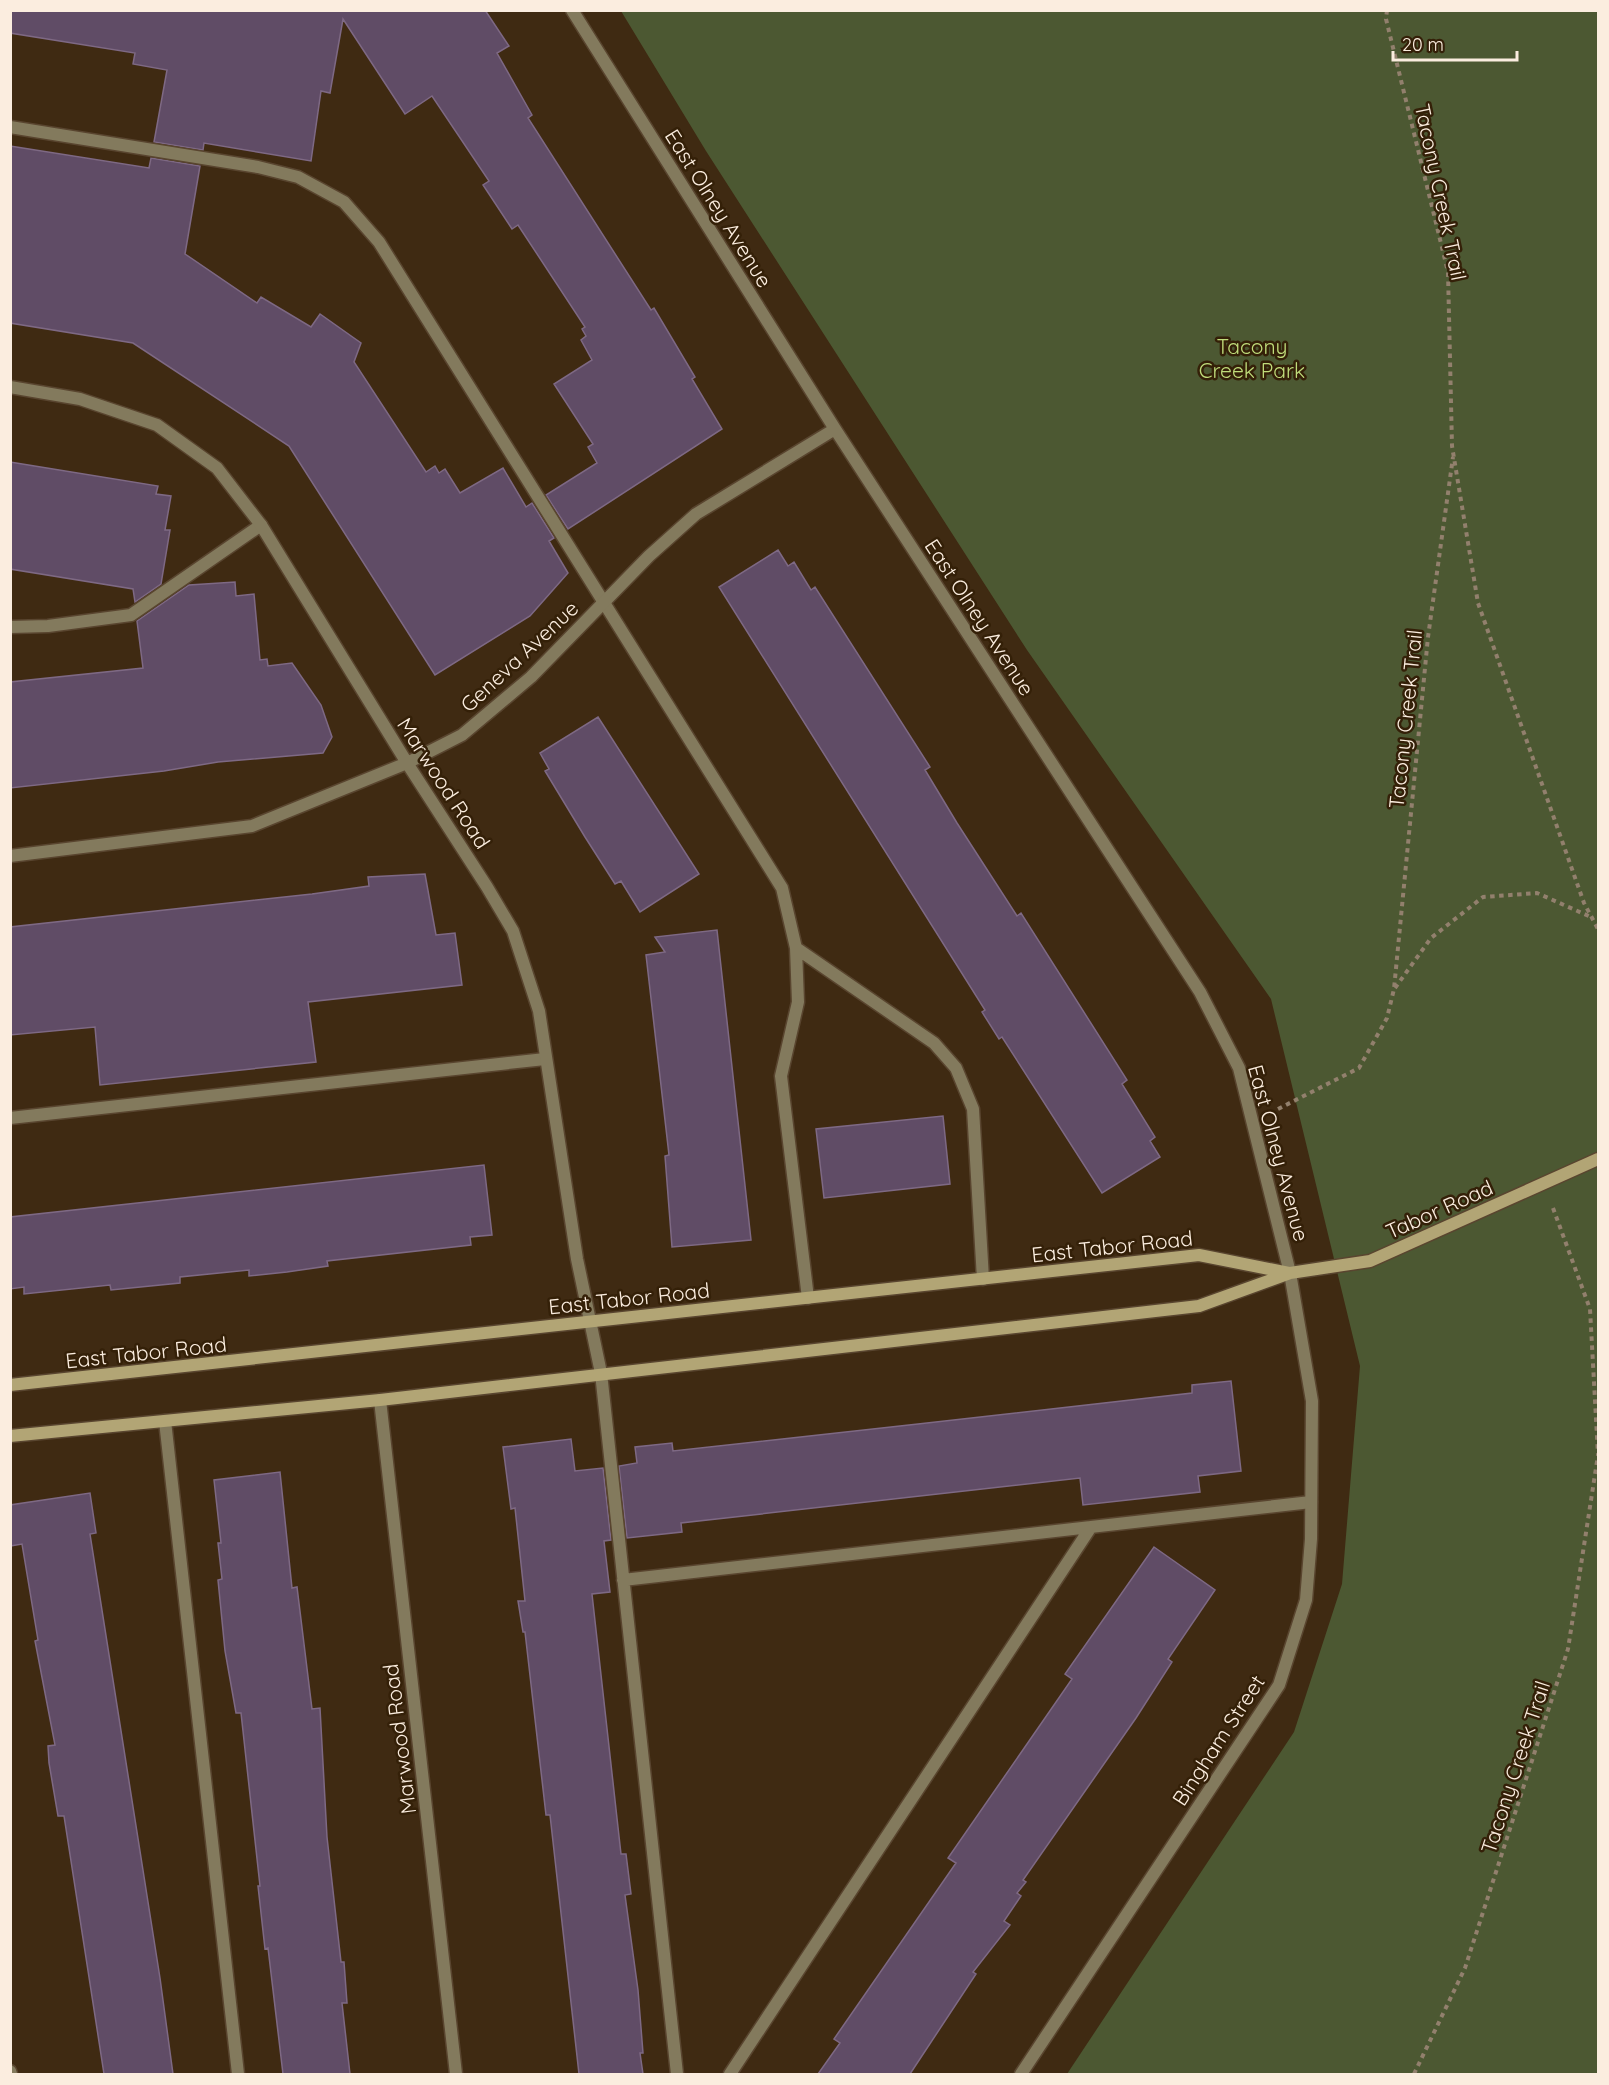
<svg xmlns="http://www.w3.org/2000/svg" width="1609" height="2085" font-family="Quicksand,sans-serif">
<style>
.green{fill:#4c5832}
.building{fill:#604c66;stroke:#7e6984;stroke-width:1.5}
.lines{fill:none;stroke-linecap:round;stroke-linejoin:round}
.lane-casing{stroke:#59452f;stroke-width:15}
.street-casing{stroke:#59452f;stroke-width:15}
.secondary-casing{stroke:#59452f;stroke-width:15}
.path{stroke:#92806d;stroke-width:4;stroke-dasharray:4.5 4.5;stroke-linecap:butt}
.lane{stroke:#837a5d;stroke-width:12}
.street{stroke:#837a5d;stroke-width:12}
.secondary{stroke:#b2a575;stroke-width:12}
.labels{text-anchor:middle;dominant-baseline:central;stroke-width:5;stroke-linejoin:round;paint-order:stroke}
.street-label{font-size:21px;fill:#fbeddf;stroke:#342008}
.park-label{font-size:21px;fill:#c0dd7b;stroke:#342008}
</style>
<rect width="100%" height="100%" fill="#3f2a12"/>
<!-- green -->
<path class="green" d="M 621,11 L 1598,11 L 1598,2074 L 1067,2074 L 1294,1732 L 1342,1584 L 1360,1366 L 1271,999 L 1027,650 L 706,151 Z"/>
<!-- building -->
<path class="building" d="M 10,10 L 485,10 L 509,46 L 497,53 L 532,115 L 528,118 L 651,310 L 654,308 L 695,377 L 692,379 L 722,429 L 568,529 L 546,495 L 597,463 L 588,447 L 593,444 L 554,384 L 592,360 L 581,340 L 586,336 L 582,329 L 585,327 L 518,225 L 512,229 L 483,185 L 489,181 L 432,96 L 405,114 L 343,19 L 330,93 L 321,91 L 311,161 L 204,143 L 203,150 L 154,142 L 167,70 L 133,64 L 135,53 L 10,33 Z
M 10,146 L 149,168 L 151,158 L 200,166 L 185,254 L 257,303 L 261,297 L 311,327 L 320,314 L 361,343 L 354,362 L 426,472 L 435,466 L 439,473 L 445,469 L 460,493 L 503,468 L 526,507 L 532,503 L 554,538 L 549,541 L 568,573 L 530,616 L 435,675 L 289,446 L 133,343 L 10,323 Z
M 10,462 L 158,486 L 156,494 L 171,496 L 165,530 L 170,530 L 161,584 L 135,602 L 133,589 L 10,569 Z
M 778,550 L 788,566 L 794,562 L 811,590 L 815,587 L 930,767 L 925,770 L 957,823 L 1017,916 L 1021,913 L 1127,1080 L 1122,1084 L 1155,1137 L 1150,1141 L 1160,1157 L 1102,1193 L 1002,1037 L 999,1039 L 982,1012 L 985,1010 L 719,587 Z
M 235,582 L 236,596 L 254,594 L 260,660 L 267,659 L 268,666 L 292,663 L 321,705 L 332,737 L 323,753 L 218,762 L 164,771 L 10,788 L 10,682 L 143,668 L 137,621 L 189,585 Z
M 598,717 L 699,874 L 640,912 L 621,881 L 615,884 L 585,837 L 545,771 L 549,769 L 540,753 Z
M 425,874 L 436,935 L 455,933 L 462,985 L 308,1002 L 316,1062 L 100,1085 L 95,1027 L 10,1035 L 10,927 L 312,894 L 369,886 L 368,877 Z
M 717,930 L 751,1240 L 672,1247 L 665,1156 L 669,1155 L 646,955 L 665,952 L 655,937 Z
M 943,1116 L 950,1184 L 824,1198 L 816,1129 Z
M 484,1165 L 492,1235 L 470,1237 L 471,1245 L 327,1261 L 328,1266 L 287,1272 L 249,1276 L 249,1270 L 180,1277 L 180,1283 L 111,1290 L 110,1285 L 24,1294 L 24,1287 L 10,1289 L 10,1217 Z
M 1231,1381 L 1241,1471 L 1198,1476 L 1200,1492 L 1083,1505 L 1080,1478 L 681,1523 L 682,1532 L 627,1538 L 619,1466 L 637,1463 L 635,1447 L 672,1443 L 673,1451 L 918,1424 L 1192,1393 L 1192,1385 Z
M 571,1439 L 575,1471 L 603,1468 L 611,1540 L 604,1541 L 610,1592 L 592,1594 L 621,1854 L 626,1854 L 631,1894 L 625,1895 L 638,1990 L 643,2053 L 640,2053 L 643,2074 L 579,2074 L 550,1815 L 546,1815 L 525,1632 L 523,1632 L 518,1601 L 525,1601 L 515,1508 L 511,1509 L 503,1447 Z
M 280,1472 L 292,1588 L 297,1587 L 312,1709 L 320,1708 L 327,1837 L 341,1962 L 344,1962 L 347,2003 L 342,2003 L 350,2074 L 283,2074 L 268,1948 L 265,1949 L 258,1886 L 260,1886 L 241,1713 L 236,1713 L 225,1651 L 218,1580 L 222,1579 L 218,1543 L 221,1543 L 214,1480 Z
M 90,1493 L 96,1533 L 90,1534 L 160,1978 L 173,2074 L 104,2074 L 64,1816 L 58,1816 L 49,1763 L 48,1746 L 55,1745 L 35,1641 L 38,1640 L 22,1544 L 10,1546 L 10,1505 Z
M 1154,1547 L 1215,1590 L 1168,1659 L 1172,1662 L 1136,1718 L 1023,1880 L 1026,1882 L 1017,1893 L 1021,1896 L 1004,1921 L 1010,1925 L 973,1972 L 976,1974 L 910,2074 L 818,2074 L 840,2043 L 834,2039 L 956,1863 L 948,1858 L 1072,1679 L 1065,1674 Z"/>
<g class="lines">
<!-- lane casing -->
<g class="lane-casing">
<path id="lane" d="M 10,127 L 258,167 L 298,177 L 344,202 L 379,242 L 782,888 L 796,948 L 798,1002 L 781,1076 L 808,1298
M 10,627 L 48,626 L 131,615 L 261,525
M 796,948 L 934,1043 L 956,1068 L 973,1109 L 983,1279
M 10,1118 L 545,1059
M 601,1373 L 677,2074
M 165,1421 L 238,2074
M 623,1580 L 1311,1502
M 730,2074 L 1091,1527"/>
</g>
<!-- street casing -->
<g class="street-casing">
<path id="street" d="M 572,10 L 835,429 L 1200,992 L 1239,1068 L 1290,1273 L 1312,1401 L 1311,1539 L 1306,1600 L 1279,1685 L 1021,2074
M 10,387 L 80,399 L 157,425 L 217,468 L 261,525 L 407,763 L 487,887 L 513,931 L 539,1011 L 577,1259 L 601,1373
M 10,856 L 252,826 L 407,763 L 462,735 L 531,677 L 649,556 L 696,514 L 835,429
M 380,1400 L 456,2074
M 10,2071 L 11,2074"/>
</g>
<!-- secondary casing -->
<g class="secondary-casing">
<path id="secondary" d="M 10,1385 C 407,1345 803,1299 1199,1255 L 1289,1273
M 10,1436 L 380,1400 L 1199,1306 L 1290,1273 L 1370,1261 L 1598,1159"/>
</g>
<!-- path -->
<path class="path" d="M 1387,10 L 1386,19 L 1448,272 L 1452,446 L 1478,603 L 1584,903 L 1598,929
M 1395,988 L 1431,938 L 1483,897 L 1537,893 L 1591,917
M 1278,1109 L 1359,1068 L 1387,1018 L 1394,989 L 1428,637 L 1453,457
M 1553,1208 L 1590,1309 L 1598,1455
M 1414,2074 L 1465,1968 L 1568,1649 L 1598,1455"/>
<!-- lane -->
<use href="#lane" class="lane"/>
<!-- street -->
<use href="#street" class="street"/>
<!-- secondary -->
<use href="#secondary" class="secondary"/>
</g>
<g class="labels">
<!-- street labels -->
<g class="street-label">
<text transform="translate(1441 192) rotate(78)">Tacony Creek Trail</text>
<text transform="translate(719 208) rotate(58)">East Olney Avenue</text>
<text transform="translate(980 617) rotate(57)">East Olney Avenue</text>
<text transform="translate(519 656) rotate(-43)">Geneva Avenue</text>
<text transform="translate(1405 719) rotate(-84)">Tacony Creek Trail</text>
<text transform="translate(444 783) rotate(57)">Marwood Road</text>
<text transform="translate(1279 1153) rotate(75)">East Olney Avenue</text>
<text transform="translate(1439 1209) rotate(-24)">Tabor Road</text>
<text transform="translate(1112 1246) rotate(-6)">East Tabor Road</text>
<text transform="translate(629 1298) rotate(-6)">East Tabor Road</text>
<text transform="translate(146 1352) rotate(-6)">East Tabor Road</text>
<text transform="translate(399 1739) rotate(-97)">Marwood Road</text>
<text transform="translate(1218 1740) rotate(-57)">Bingham Street</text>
<text transform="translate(1515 1767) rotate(-72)">Tacony Creek Trail</text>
</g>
<!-- park labels -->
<g class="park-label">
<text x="1252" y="346">Tacony<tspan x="1252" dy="24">Creek Park</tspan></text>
</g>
</g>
<!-- border -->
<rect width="1609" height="2085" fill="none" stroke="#fbeddf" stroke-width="24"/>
<!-- scale -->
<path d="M1393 51v9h124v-9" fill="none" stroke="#fbeddf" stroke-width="3"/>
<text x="1402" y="51" font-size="18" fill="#fbeddf" stroke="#342008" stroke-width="4.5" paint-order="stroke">20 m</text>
</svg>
